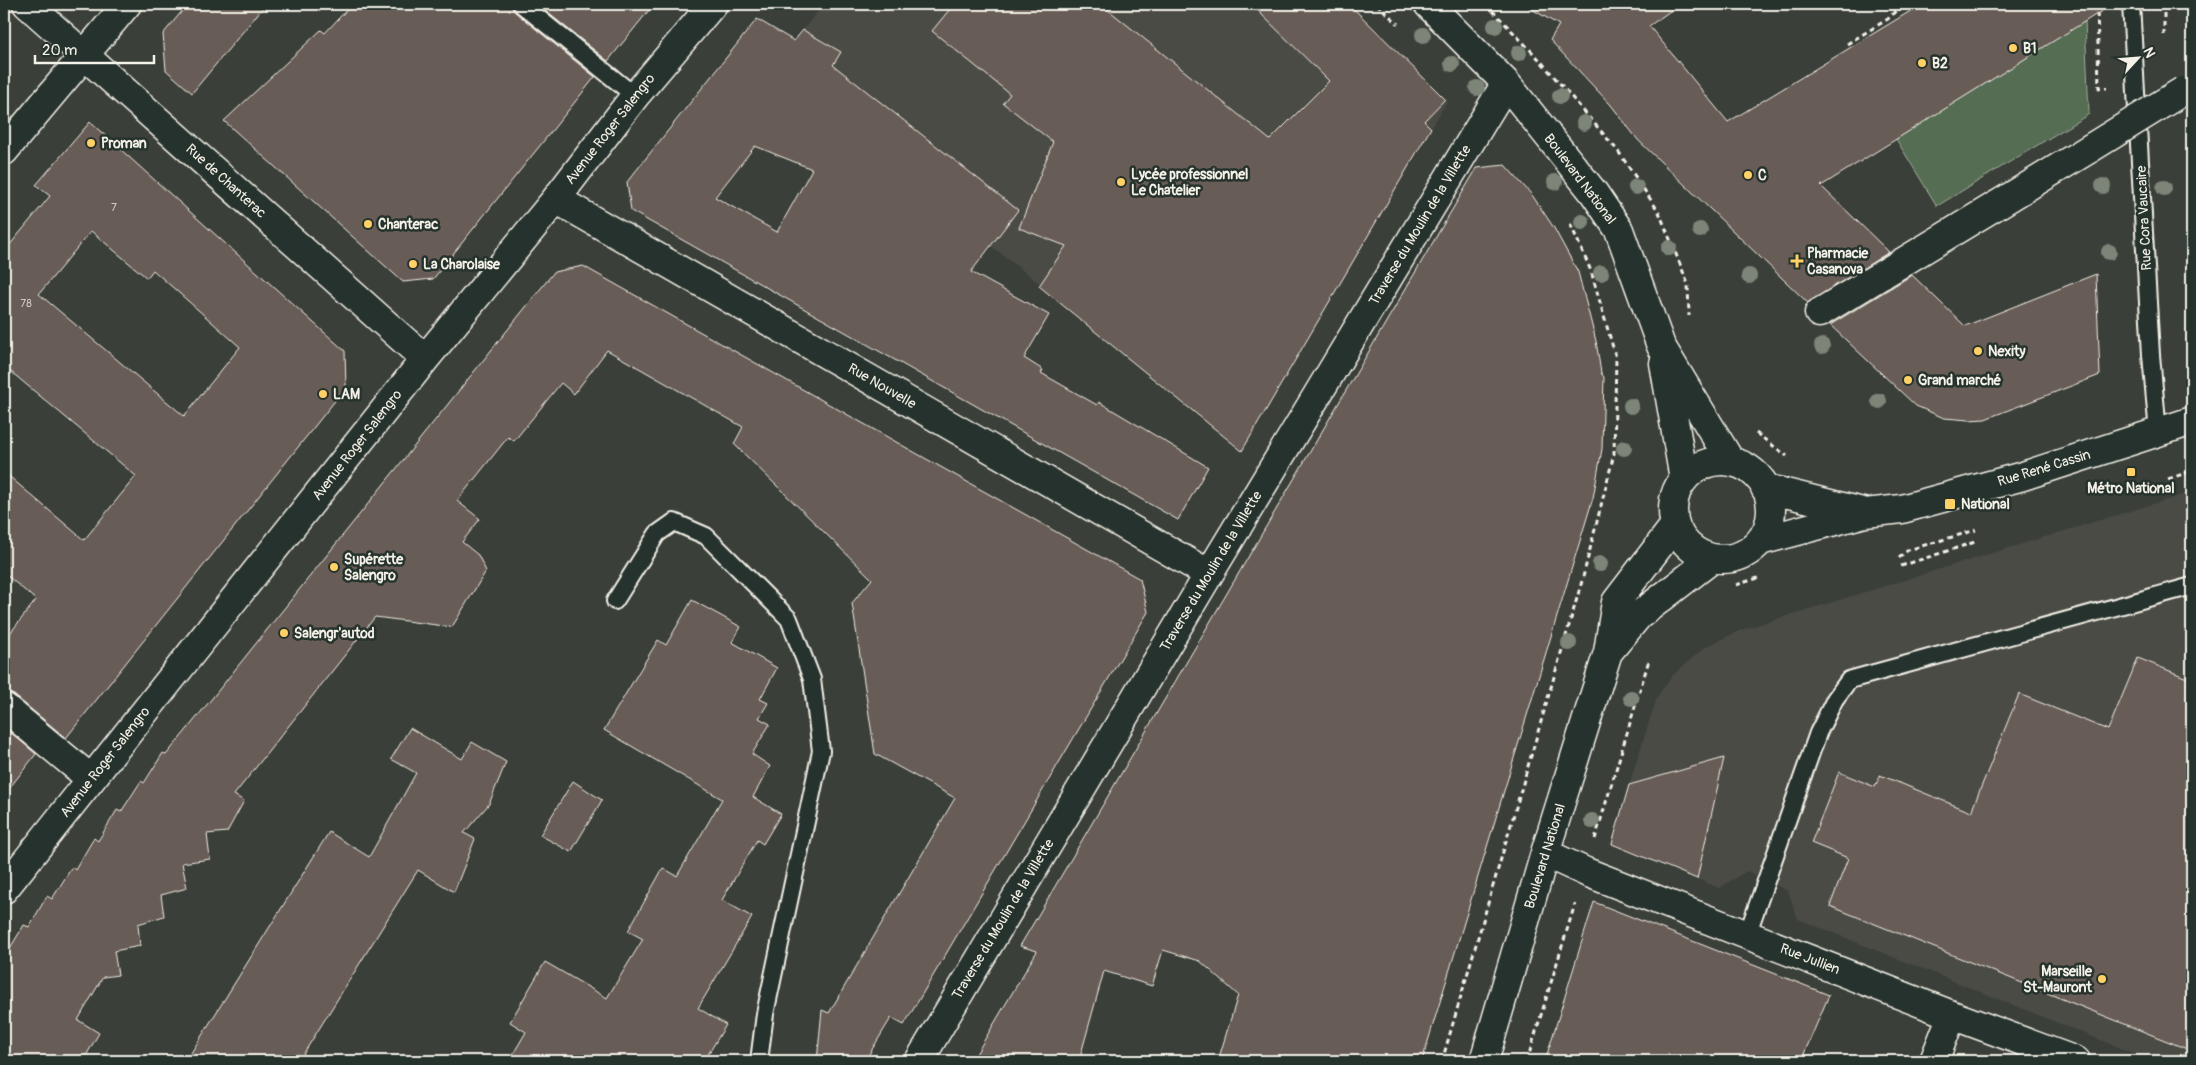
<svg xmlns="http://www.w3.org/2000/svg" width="2196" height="1065" font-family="Pangolin,sans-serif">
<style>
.built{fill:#4b4b45}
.green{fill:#556d52;stroke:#a4af9d}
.building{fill:#685c56;stroke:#f4f1e8;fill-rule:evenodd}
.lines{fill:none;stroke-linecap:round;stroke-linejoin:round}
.lane-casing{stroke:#f4f1e8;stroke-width:20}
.street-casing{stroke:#f4f1e8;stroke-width:31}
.path{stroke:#f4f1e8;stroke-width:3;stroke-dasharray:5 4;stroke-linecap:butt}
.lane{stroke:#26332d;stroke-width:16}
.street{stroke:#26332d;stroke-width:28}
.street-bridge-casing{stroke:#f4f1e8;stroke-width:31;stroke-linecap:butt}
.street-bridge{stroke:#26332d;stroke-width:28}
.tree{fill:#7d8478}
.poi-dot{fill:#ffd166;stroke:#26332d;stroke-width:2}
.labels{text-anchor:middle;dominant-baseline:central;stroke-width:5;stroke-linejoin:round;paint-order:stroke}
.number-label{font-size:11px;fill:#d1ccc4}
.poi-label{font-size:14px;font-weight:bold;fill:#f4f1e8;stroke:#26332d;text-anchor:start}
.street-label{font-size:14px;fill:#f4f1e8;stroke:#26332d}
</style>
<rect width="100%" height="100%" fill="#3a3f39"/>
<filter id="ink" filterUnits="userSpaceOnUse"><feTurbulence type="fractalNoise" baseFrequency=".02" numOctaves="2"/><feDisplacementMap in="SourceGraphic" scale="10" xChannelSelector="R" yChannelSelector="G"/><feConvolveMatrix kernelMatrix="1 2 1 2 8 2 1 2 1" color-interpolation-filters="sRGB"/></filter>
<g filter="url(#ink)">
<!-- built -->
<path class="built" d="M 824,4 L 1349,4 L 1447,101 L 1345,276 L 1293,245 L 1039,286 L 1040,284 L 981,238 L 750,144 L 694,98 L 757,19 L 794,41 Z
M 2192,492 L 2192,1061 L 2153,1061 L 1798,919 L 1788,891 L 1747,871 L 1719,888 L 1697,879 L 1724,758 L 1629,785 L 1657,697 L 1673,675 L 1704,648 L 1722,639 L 1741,630 Z"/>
<!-- green -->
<path class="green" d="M 2085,21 L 2089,114 L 1937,206 L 1896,139 Z"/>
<!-- building -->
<path class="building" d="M 188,4 L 266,4 L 192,93 L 166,70 L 163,34 Z
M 352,4 L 511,4 L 515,12 L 595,77 L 433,279 L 403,282 L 224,121 L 321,30 L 325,33 Z
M 537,4 L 654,4 L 608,61 Z
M 954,4 L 1101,4 L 1270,140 L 1329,81 L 1251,4 L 1349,4 L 1445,99 L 1424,121 L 1431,128 L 1242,451 L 1039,286 L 1066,246 L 1019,228 L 1053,142 L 1003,103 L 1010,94 L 932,31 Z
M 1523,4 L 1680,4 L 1649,26 L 1728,122 L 1922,4 L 2113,4 L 1821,186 L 1889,252 L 1808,303 L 1638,140 L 1611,105 L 1550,40 L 1559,25 Z
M 757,19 L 794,41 L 803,30 L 841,52 L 833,65 L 1018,210 L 971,272 L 1049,315 L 1024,358 L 1043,370 L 1041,373 L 1097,405 L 1099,402 L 1208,467 L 1178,520 L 631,211 L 627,182 ZM 755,146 L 812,169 L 777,232 L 715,197 Z
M 90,122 L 345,351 L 346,387 L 66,738 L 14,695 L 4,692 L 4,641 L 36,600 L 4,573 L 4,472 L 84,540 L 136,476 L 4,366 L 4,252 L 50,196 L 36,185 ZM 91,231 L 147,278 L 153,270 L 240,347 L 184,416 L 39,294 Z
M 1505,165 L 1532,195 L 1554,228 L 1578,272 L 1596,341 L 1601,373 L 1604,377 L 1602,449 L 1593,498 L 1422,1061 L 1218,1061 L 1238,995 L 1200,961 L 1163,950 L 1152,986 L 1104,971 L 1079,1061 L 972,1061 L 1037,951 L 1020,946 L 1446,220 L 1477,168 Z
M 583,266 L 1140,579 L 1148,612 L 904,1025 L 891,1018 L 865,1061 L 817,1061 L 822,1010 L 829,1013 L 955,798 L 875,754 L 852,603 L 872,579 L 734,444 L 743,427 L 607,350 L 574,394 L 561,383 L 514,441 L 508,437 L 457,501 L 480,519 L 462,542 L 478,555 L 486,571 L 452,627 L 375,617 L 234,795 L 244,801 L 227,832 L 207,834 L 210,859 L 182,863 L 187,888 L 161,895 L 164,916 L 138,924 L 140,946 L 114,951 L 118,975 L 103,977 L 78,1020 L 99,1033 L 83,1061 L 4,1061 L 4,958 L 24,925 L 29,927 L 47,896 L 52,899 L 72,867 L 75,870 L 94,838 L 98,841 L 117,810 L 121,812 L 141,781 L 144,783 L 163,753 L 166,755 L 185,732 L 554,272 Z
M 2096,274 L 2100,375 L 1985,419 L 1969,420 L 1944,418 L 1916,406 L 1830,325 L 1912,275 L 1965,326 Z
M 692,600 L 741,627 L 732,642 L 777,668 L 760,699 L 768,703 L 759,718 L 770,724 L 752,754 L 770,766 L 753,797 L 781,814 L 763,844 L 757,840 L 722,900 L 752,917 L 698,1008 L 726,1025 L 704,1061 L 509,1061 L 526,1032 L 510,1022 L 545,962 L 607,998 L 643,939 L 628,931 L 663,868 L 677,876 L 722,799 L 604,730 L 658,640 L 666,645 Z
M 2138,658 L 2192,680 L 2192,1051 L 1830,906 L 1848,858 L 1811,843 L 1839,772 L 1875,787 L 1880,775 L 1971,812 L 2019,694 L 2108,730 Z
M 4,727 L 36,754 L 4,795 Z
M 410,728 L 462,759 L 472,742 L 506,762 L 489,804 L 464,833 L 475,839 L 454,892 L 418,870 L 299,1061 L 186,1061 L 329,832 L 369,857 L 416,773 L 391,759 Z
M 1724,758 L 1697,879 L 1612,844 L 1629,785 Z
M 573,781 L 602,800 L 571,852 L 540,835 Z
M 1594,902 L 1829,995 L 1801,1061 L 1545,1061 Z"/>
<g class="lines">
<!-- lane casing -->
<g class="lane-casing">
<path id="lane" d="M 521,4 L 635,96
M 2131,4 L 2151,355 L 2158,433
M 615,601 L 657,534 L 674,522 L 706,536 L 789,619 L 812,679 L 821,751 L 765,1014 L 759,1061
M 1747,935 L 1818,733 L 1835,699 L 1849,680 L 2192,586"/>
</g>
<!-- street casing -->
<g class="street-casing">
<path id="street" d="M 27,4 L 425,359
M 1428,4 L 1506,83 L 1594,193 L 1619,230 L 1661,346 L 1731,462
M 4,151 L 127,4
M 556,199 L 1209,574
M 1819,313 L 2089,149
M 1664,363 L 1684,479
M1673 510a49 49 0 1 1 98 0a49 49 0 1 1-98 0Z
M 1765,488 L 1863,512
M 1760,541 L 1865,513 L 1902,509 L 2023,476 L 2192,421
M 1609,651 L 1638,616 L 1712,559
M 4,707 L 91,779
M 1545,853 L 1586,872 L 1952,1015 L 2076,1061
M 4,889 L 425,359 L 556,199 L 635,96 L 713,4
M 919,1061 L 1209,574 L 1506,83
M 1484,1061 L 1545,853 L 1608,652 L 1616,602 L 1675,525
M 1934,1061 L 1952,1015"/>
</g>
<!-- path -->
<path class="path" d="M 1377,4 L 1398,24
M 1486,4 L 1538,58 L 1618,151 L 1659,212 L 1688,284 L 1689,316
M 2097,4 L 2099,88 L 2107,88
M 2164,4 L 2164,35
M 1847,44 L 1888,19 L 1902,4
M 1756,433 L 1787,456
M 2168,479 L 2192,471
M 1899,558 L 1908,550 L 1976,530
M 1901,566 L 1978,541
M 1736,585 L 1761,577
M 1595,839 L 1649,660
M 1442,1061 L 1582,581 L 1614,454 L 1616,358 L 1591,271 L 1570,223
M 1527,1061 L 1575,904"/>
<!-- lane -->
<use href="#lane" class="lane"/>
<!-- street -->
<use href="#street" class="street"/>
<!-- street-bridge casing -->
<g class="street-bridge-casing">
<path id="street-bridge" d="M 2089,149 L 2183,91"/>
</g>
<!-- street-bridge -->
<use href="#street-bridge" class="street-bridge"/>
</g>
<!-- trees -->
<g class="tree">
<circle cx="1495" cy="26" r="8"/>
<circle cx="1423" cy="35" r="8"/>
<circle cx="1519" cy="53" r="8"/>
<circle cx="1452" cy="64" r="8"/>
<circle cx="1477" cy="88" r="8"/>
<circle cx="1560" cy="96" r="8"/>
<circle cx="1584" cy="123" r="8"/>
<circle cx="1555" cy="182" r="8"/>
<circle cx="2103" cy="186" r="8"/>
<circle cx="1636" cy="187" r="8"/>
<circle cx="2164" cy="188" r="8"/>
<circle cx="1582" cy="222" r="8"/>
<circle cx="1700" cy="230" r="8"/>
<circle cx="1669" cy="248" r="8"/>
<circle cx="2109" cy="252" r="8"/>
<circle cx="1601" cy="273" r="8"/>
<circle cx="1749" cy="276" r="8"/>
<circle cx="1822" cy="346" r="8"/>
<circle cx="1879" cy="401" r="8"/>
<circle cx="1631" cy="406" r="8"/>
<circle cx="1624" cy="448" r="8"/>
<circle cx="1600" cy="564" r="8"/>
<circle cx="1569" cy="643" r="8"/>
<circle cx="1631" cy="698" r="8"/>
<circle cx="1592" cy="821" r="8"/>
</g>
</g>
<!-- markers -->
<g class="poi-dot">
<circle cx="2013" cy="48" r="5"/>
<circle cx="1922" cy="63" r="5"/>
<circle cx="91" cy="143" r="5"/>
<circle cx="1748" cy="175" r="5"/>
<circle cx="1121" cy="182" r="5"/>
<circle cx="368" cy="224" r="5"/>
<path d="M1794.5 253.5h5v5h5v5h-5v5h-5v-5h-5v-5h5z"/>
<circle cx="413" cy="264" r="5"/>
<circle cx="1978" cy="351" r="5"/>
<circle cx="1908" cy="380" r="5"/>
<circle cx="323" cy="394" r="5"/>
<rect x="2126" y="467" width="10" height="10" rx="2.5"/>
<rect x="1944" y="498" width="12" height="12" rx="2.5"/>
<circle cx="334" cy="567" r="5"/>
<circle cx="284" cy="633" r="5"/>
<circle cx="2102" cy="979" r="5"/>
</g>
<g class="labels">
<!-- number labels -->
<g class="number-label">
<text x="114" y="207">7</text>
<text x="26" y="303">78</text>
</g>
<!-- poi labels -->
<g class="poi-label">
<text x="2023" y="48">B1</text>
<text x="1932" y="63">B2</text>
<text x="101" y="143">Proman</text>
<text x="1131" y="174">Lycée professionnel<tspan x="1131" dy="16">Le Chatelier</tspan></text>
<text x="1758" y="175">C</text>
<text x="378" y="224">Chanterac</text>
<text x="1807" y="253">Pharmacie<tspan x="1807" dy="16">Casanova</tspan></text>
<text x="423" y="264">La Charolaise</text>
<text x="1988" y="351">Nexity</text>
<text x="1918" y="380">Grand marché</text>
<text x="333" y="394">LAM</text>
<text x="2131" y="488" text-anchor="middle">Métro National</text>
<text x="1961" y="504">National</text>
<text x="344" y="559">Supérette<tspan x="344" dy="16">Salengro</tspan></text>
<text x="294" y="633">Salengr'autod</text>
<text x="2092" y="971" text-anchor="end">Marseille<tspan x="2092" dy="16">St-Mauront</tspan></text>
</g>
<!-- street labels -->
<g class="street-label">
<text transform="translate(610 129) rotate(-52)">Avenue Roger Salengro</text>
<text transform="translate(1580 179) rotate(53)">Boulevard National</text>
<text transform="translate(226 181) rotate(42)">Rue de Chanterac</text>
<text transform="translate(2144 218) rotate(-93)">Rue Cora Vaucaire</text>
<text transform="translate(1420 225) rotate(-59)">Traverse du Moulin de la Villette</text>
<text transform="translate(882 386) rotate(30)">Rue Nouvelle</text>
<text transform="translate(357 445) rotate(-52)">Avenue Roger Salengro</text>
<text transform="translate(2044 468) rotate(-17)">Rue René Cassin</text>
<text transform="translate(1211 571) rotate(-59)">Traverse du Moulin de la Villette</text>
<text transform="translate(105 762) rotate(-52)">Avenue Roger Salengro</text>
<text transform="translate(1545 856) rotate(-73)">Boulevard National</text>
<text transform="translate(1003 919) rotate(-59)">Traverse du Moulin de la Villette</text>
<text transform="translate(1810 959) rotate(21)">Rue Jullien</text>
</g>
</g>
<!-- margin -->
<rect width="2196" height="1065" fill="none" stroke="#26332d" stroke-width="20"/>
<rect x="10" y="10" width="2176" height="1045" fill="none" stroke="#f4f1e8" stroke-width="2" filter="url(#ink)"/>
<!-- north arrow -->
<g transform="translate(2138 58) rotate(64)" stroke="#26332d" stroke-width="4" paint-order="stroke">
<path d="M0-4L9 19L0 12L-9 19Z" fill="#f4f1e8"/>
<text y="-8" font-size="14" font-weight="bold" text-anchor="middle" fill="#f4f1e8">N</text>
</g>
<!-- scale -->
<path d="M35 55v8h119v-8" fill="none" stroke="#f4f1e8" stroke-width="2.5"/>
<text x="42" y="55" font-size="15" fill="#f4f1e8" stroke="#26332d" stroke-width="4" paint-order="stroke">20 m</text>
</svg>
